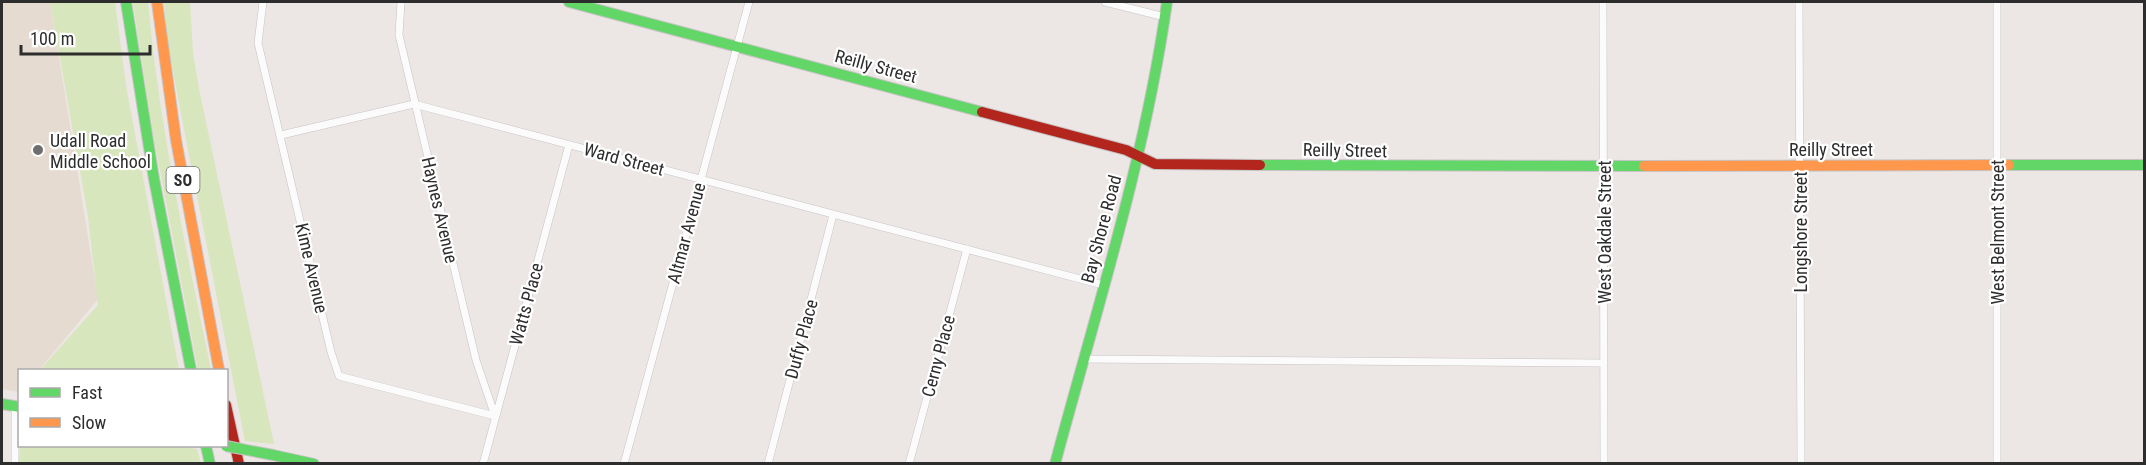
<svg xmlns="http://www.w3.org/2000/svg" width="2146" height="465" font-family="'Roboto Condensed',sans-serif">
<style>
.education{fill:#e6dbd1}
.green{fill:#d7e6bc}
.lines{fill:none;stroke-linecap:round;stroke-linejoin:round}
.street-casing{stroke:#c6c4c5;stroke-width:8}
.fast-casing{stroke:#c6c4c5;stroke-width:12}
.slow-casing{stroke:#c6c4c5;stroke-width:12}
.jam-casing{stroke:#c6c4c5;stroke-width:12}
.street{stroke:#fcfbfb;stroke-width:7}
.fast{stroke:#63d668;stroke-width:10}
.slow{stroke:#ff974d;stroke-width:10}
.jam{stroke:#b3261e;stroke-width:10}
.fast-bridge-casing{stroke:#c6c4c5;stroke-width:12;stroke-linecap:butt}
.fast-bridge{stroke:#63d668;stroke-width:10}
.poi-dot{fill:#706e6d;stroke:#fff;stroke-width:2}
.labels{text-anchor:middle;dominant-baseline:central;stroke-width:4.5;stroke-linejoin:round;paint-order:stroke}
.shield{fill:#fff;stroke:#6c6c6c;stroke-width:1.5}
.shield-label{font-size:16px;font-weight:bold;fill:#2d2d2d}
.street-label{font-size:18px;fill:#2d2d2d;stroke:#fff}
.poi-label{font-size:18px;fill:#2d2d2d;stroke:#fff;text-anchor:start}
</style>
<rect width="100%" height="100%" fill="#ece6e4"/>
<!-- education -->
<path class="education" d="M 2,2 L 50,2 L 98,299 L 39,370 L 20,370 L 19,392 L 2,389 Z"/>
<!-- green -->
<path class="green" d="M 50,2 L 115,2 L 126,86 L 179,370 L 40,370 L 98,305 L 88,216 Z
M 133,2 L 148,2 C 159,125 186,249 211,370 L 198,370 L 152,128 Z
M 164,2 L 190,2 L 193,53 L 199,89 L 274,444 L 245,441 L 183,124 L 168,45 Z
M 20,446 L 179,446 L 197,449 L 201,463 L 19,463 Z"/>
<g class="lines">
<!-- street casing -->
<g class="street-casing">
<path id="street" d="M 263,2 L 258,43 L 331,352 L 339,376 L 495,416
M 401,2 L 399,35 L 476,360 L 495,416
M 1105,2 L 1165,17
M 1603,2 L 1604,464
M 1799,2 L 1801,464
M 281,135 L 414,104 L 1103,285
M 1083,359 L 1604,363
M 15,464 L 15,407
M 483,464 L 569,145
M 624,464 L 749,2
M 768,464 L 833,215
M 909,464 L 967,249
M 1997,464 L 1997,2"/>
</g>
<!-- fast casing -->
<g class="fast-casing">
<path id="fast" d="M 126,2 L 154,179 L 191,370
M 569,2 L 982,112
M 1260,165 L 1644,166
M 2009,165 L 2144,165
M 2,404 L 20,407
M 206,446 L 210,464
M 273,455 L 314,464
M 1055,464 C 1096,311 1145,159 1167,2"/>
</g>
<!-- slow casing -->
<g class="slow-casing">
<path id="slow" d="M 157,2 L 176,140 L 219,370
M 1644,166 L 2009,165"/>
</g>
<!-- jam casing -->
<g class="jam-casing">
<path id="jam" d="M 982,112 L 1126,150 L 1155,164 L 1260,165
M 226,405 L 239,464"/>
</g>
<!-- street -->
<use href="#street" class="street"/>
<!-- fast -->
<use href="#fast" class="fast"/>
<!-- slow -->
<use href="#slow" class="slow"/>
<!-- jam -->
<use href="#jam" class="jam"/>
<!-- fast-bridge casing -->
<g class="fast-bridge-casing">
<path id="fast-bridge" d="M 226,446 L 273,455"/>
</g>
<!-- fast-bridge -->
<use href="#fast-bridge" class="fast-bridge"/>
</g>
<!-- markers -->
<circle class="poi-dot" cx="38" cy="150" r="6"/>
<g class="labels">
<!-- shield labels -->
<rect class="shield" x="166.5" y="167" width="33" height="26" rx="4.5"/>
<g class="shield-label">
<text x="183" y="180">SO</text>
</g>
<!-- street labels -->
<g class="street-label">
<text transform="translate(876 66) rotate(15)">Reilly Street</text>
<text x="1831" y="149">Reilly Street</text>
<text transform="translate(1345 150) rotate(1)">Reilly Street</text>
<text transform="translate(624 159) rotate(15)">Ward Street</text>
<text transform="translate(440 210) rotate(77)">Haynes Avenue</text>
<text transform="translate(1101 229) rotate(-75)">Bay Shore Road</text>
<text transform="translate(1604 232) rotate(-90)">West Oakdale Street</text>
<text transform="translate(1800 232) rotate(-90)">Longshore Street</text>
<text transform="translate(1997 232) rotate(-90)">West Belmont Street</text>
<text transform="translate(686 233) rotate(-75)">Altmar Avenue</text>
<text transform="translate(312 268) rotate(77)">Kime Avenue</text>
<text transform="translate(526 304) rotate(-75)">Watts Place</text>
<text transform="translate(801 339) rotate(-75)">Duffy Place</text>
<text transform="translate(938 356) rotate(-75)">Cerny Place</text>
</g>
<!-- poi labels -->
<g class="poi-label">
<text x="50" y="140">Udall Road<tspan x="50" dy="21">Middle School</tspan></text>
</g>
</g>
<!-- border -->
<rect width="2146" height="465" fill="none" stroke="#2d2d2d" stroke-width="6"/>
<!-- legend -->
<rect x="18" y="369" width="210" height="78" fill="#ffffff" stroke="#ababab" stroke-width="1.5"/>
<rect x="30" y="388" width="30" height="9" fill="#63d668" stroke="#ababab" stroke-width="1.5"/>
<text x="72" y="399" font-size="18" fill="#2d2d2d">Fast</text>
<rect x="30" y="418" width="30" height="9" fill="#ff974d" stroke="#ababab" stroke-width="1.5"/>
<text x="72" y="429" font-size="18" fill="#2d2d2d">Slow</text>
<!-- scale -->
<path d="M21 45v9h129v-9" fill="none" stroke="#2d2d2d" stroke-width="3"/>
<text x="30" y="45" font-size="18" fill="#2d2d2d" stroke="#ffffff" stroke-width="4.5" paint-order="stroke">100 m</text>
</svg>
